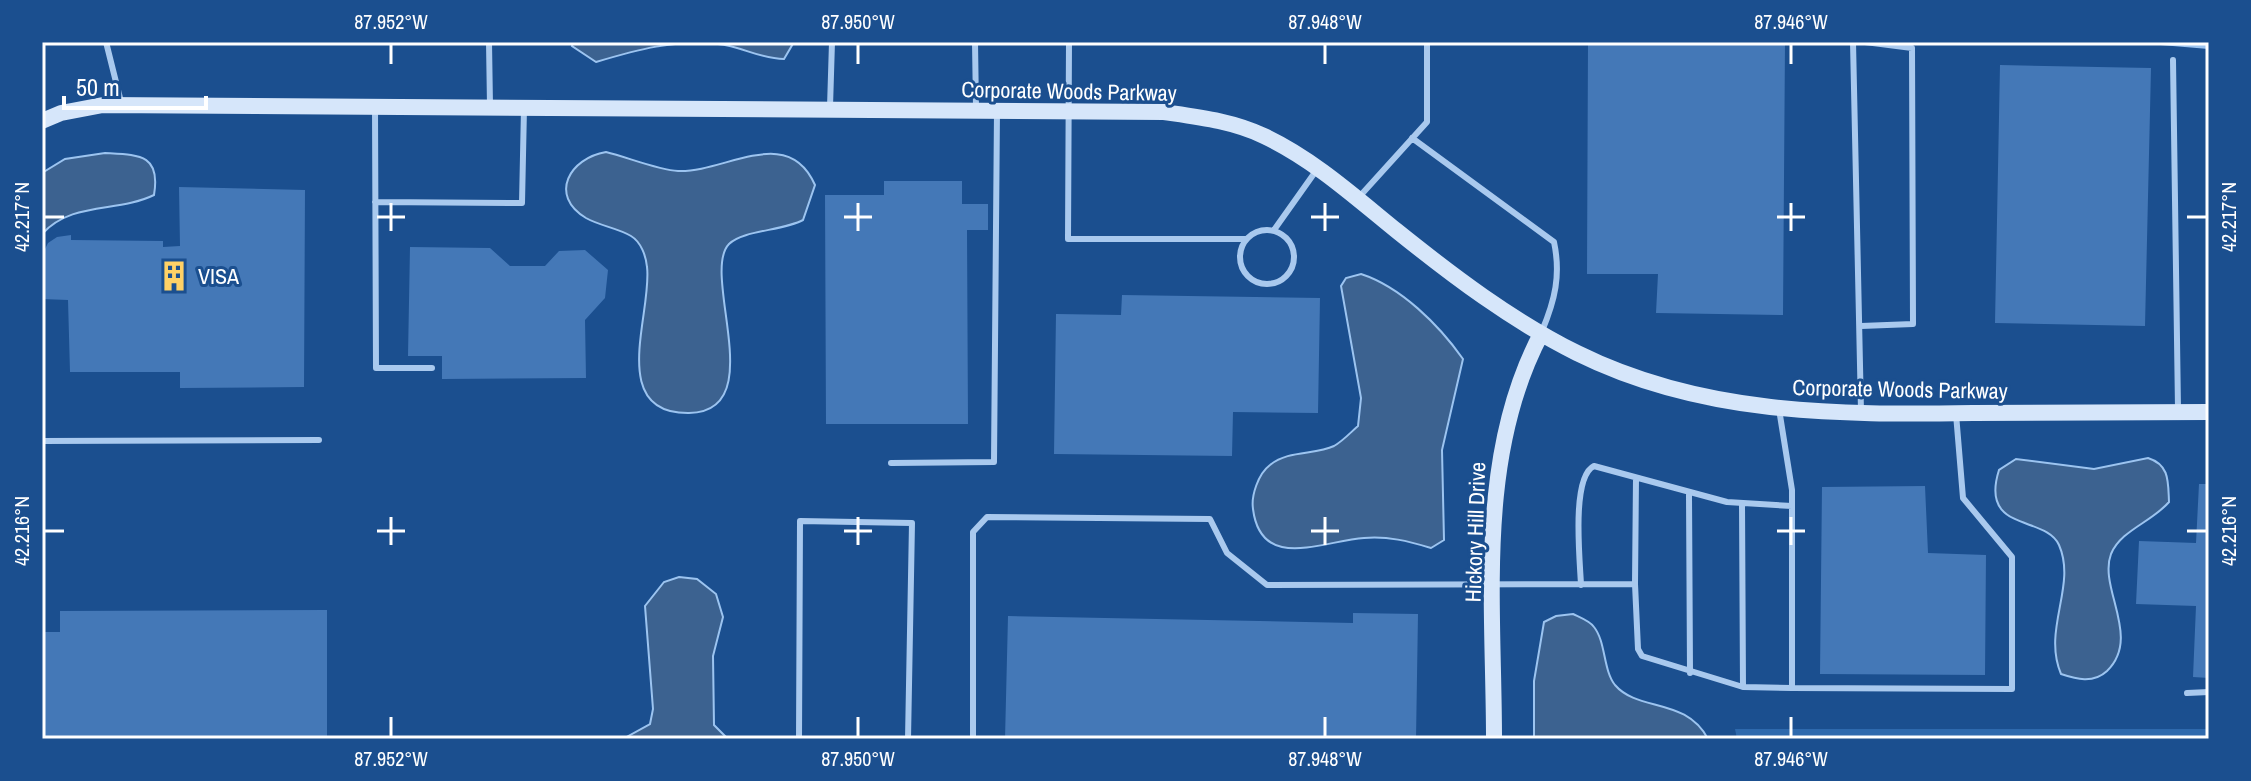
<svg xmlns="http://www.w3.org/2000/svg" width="2251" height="781" font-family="'Archivo Narrow',sans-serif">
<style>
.green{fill:#2e69ad}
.water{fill:#3c6290;stroke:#9cc4f0;stroke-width:2}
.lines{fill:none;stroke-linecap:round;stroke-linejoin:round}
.stream{stroke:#9cc4f0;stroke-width:6}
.building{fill:#4478b7}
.lane{stroke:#a9c9ee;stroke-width:6}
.secondary{stroke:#d6e6fa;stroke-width:16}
.ticks{fill:none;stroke:#fff;stroke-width:3}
.labels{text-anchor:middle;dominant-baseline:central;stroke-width:6;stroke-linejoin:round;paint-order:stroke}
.street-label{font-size:22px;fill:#fff;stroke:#1b4f8f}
.poi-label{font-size:22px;fill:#fff;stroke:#1b4f8f;text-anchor:start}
.neatline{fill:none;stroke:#fff;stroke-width:3}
.ticks-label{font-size:20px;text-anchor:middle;fill:#fff}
</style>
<rect width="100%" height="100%" fill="#1b4f8f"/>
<!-- green -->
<path class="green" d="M 1735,729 L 2209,729 L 2209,739 L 1737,739 Z"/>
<!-- water -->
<path class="water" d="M 573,42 L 794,42 L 784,59 C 760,59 741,46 718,44 C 676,39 636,50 596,62 L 572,46 Z
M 606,152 C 627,157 658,170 678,171 C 725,173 788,123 815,185 L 803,220 C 783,231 743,230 729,244 C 700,274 771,412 689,413 C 606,414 653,311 647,267 C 646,256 641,242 631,236 C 618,228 600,226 586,218 C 548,195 570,158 606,152 Z
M 105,153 C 139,155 161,154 154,195 C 117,213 72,201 42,234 L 42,173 L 65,159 Z
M 1361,274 C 1401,287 1439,325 1463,359 L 1442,450 L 1444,540 L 1431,548 C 1408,541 1388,536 1364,538 C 1322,541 1261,572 1253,509 C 1251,496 1258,474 1270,465 C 1288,450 1315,455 1334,446 C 1343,441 1351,432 1358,426 L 1361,398 L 1341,286 L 1346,278 Z
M 2148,458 C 2170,465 2168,482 2169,502 C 2152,522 2121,530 2111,554 C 2098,588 2142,637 2107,671 C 2093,684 2076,679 2061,674 C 2042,629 2077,586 2059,545 C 2046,515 1979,533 1999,470 L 2016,459 L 2094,469 Z
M 679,577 L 697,579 L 716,594 L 723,617 L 713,656 L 714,725 L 726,737 L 735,739 L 623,739 L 650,724 L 653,709 L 645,606 L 664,582 Z
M 1573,614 C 1579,617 1590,621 1594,627 C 1606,642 1603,670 1615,685 C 1638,712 1686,697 1708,739 L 1534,739 L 1534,681 L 1544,622 L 1556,616 Z"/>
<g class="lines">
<!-- stream -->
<path class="stream" d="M 2161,42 L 2209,46"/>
</g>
<!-- building -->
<path class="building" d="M 1588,42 L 1785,42 L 1783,315 L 1656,313 L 1658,274 L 1587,274 Z
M 2000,65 L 2151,68 L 2145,326 L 1995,323 Z
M 884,181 L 962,181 L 962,204 L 988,204 L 988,230 L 967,230 L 968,424 L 826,424 L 825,195 L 884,195 Z
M 179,187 L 305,190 L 304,387 L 180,388 L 180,372 L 70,372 L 68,300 L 42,299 L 43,253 L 48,243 L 57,237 L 71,235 L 71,240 L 163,241 L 163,247 L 180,246 Z
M 410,247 L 490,248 L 510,266 L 545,266 L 559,251 L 585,250 L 608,270 L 605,298 L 585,320 L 586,378 L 442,379 L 442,356 L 408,356 Z
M 1122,295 L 1320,298 L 1318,413 L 1233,412 L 1232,456 L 1054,454 L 1056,314 L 1121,315 Z
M 2199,484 L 2209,484 L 2209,678 L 2193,677 L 2196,606 L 2136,604 L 2139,541 L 2196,543 Z
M 1925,486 L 1928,553 L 1986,555 L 1985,675 L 1820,674 L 1822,487 Z
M 327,610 L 327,739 L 42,739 L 42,632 L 60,632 L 60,611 Z
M 1353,613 L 1418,614 L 1416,739 L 1005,739 L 1008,616 L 1353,623 Z"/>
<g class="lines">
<!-- lane -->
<path class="lane" d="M 106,42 L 121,102
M 489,42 L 490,106
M 975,42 L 976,108
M 1069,42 L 1068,239 L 1246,239
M 1853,42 L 1861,411
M 2173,60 L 2178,409
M 375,107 L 376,368 L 432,368
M 830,107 L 832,42
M 1412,138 L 1554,242 C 1561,275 1555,300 1542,331
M 1360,196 L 1427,122 L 1427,42
M 375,202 L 522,203 L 524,108
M1240 257a27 27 0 1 1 54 0a27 27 0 1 1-54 0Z
M 1274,230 L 1318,168
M 1861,326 L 1913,324 L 1912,48 L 1865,42
M 1779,409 L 1792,490 L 1792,688 L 2012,689 L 2012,557 L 1963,498 L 1956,414
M 42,441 L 319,440
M 891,463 L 994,462 L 997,111
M 1689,494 L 1690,673
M 1742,503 L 1743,687
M 1635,584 L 1636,478
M 1581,585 C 1580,561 1571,477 1594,466 L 1727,502 L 1792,506
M 2187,693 L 2209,692
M 799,739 L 800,521 L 912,523 L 908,739
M 973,739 L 973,532 L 987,517 L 1210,519 L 1227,553 L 1267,585 L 1635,584 L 1638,649 L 1642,656 L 1743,687 L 1792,688"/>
<!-- secondary -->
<path class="secondary" d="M 42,121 L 61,113 L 103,105 L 1164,112 C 1198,117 1233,121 1264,136 C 1313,159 1355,197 1397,231 C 1453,276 1511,320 1577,353 C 1702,415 1836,415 1973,413 C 2052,413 2130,412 2209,412
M 1494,739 C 1494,604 1476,457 1541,334"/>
</g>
<!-- ticks -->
<path class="ticks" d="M 391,44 L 391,64M 858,44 L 858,64M 1325,44 L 1325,64M 1791,44 L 1791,64M 391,203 L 391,231M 858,203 L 858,231M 1325,203 L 1325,231M 1791,203 L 1791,231M 44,217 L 64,217M 377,217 L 405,217M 844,217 L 872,217M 1311,217 L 1339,217M 1777,217 L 1805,217M 2187,217 L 2207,217M 391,517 L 391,545M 858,517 L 858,545M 1325,517 L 1325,545M 1791,517 L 1791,545M 44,531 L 64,531M 377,531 L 405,531M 844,531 L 872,531M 1311,531 L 1339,531M 1777,531 L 1805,531M 2187,531 L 2207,531M 391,717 L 391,737M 858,717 L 858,737M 1325,717 L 1325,737M 1791,717 L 1791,737"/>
<!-- icons -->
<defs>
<g id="building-bare" transform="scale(2.4)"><path d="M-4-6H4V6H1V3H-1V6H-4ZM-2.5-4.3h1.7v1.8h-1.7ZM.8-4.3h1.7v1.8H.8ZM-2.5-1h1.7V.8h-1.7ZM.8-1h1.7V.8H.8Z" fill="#ffd166" stroke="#1b4f8f" stroke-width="2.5" paint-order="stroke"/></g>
</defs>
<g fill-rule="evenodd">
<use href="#building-bare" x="174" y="276"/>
</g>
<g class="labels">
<!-- street labels -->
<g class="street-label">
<text transform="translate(1069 91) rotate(1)">Corporate Woods Parkway</text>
<text transform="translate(1900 389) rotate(1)">Corporate Woods Parkway</text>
<text transform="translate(1475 532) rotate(-88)">Hickory Hill Drive</text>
</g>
<!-- poi labels -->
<g class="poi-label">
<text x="198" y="276">VISA</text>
</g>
</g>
<!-- border -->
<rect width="2251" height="781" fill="none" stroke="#1b4f8f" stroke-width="88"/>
<!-- scale -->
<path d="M64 96v12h142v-12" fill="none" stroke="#ffffff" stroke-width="4"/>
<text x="76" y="96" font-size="24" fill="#ffffff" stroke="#1b4f8f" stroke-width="6" paint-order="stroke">50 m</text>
<rect x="44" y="44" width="2163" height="693" class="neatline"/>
<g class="ticks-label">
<text x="391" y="29">87.952°W</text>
<text x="858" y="29">87.950°W</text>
<text x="1325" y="29">87.948°W</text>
<text x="1791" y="29">87.946°W</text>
<text transform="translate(22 217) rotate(-90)" y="7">42.217°N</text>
<text transform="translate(2229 217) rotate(-90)" y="7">42.217°N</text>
<text transform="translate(22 531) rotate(-90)" y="7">42.216°N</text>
<text transform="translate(2229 531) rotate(-90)" y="7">42.216°N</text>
<text x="391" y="766">87.952°W</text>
<text x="858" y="766">87.950°W</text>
<text x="1325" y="766">87.948°W</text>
<text x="1791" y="766">87.946°W</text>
</g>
</svg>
